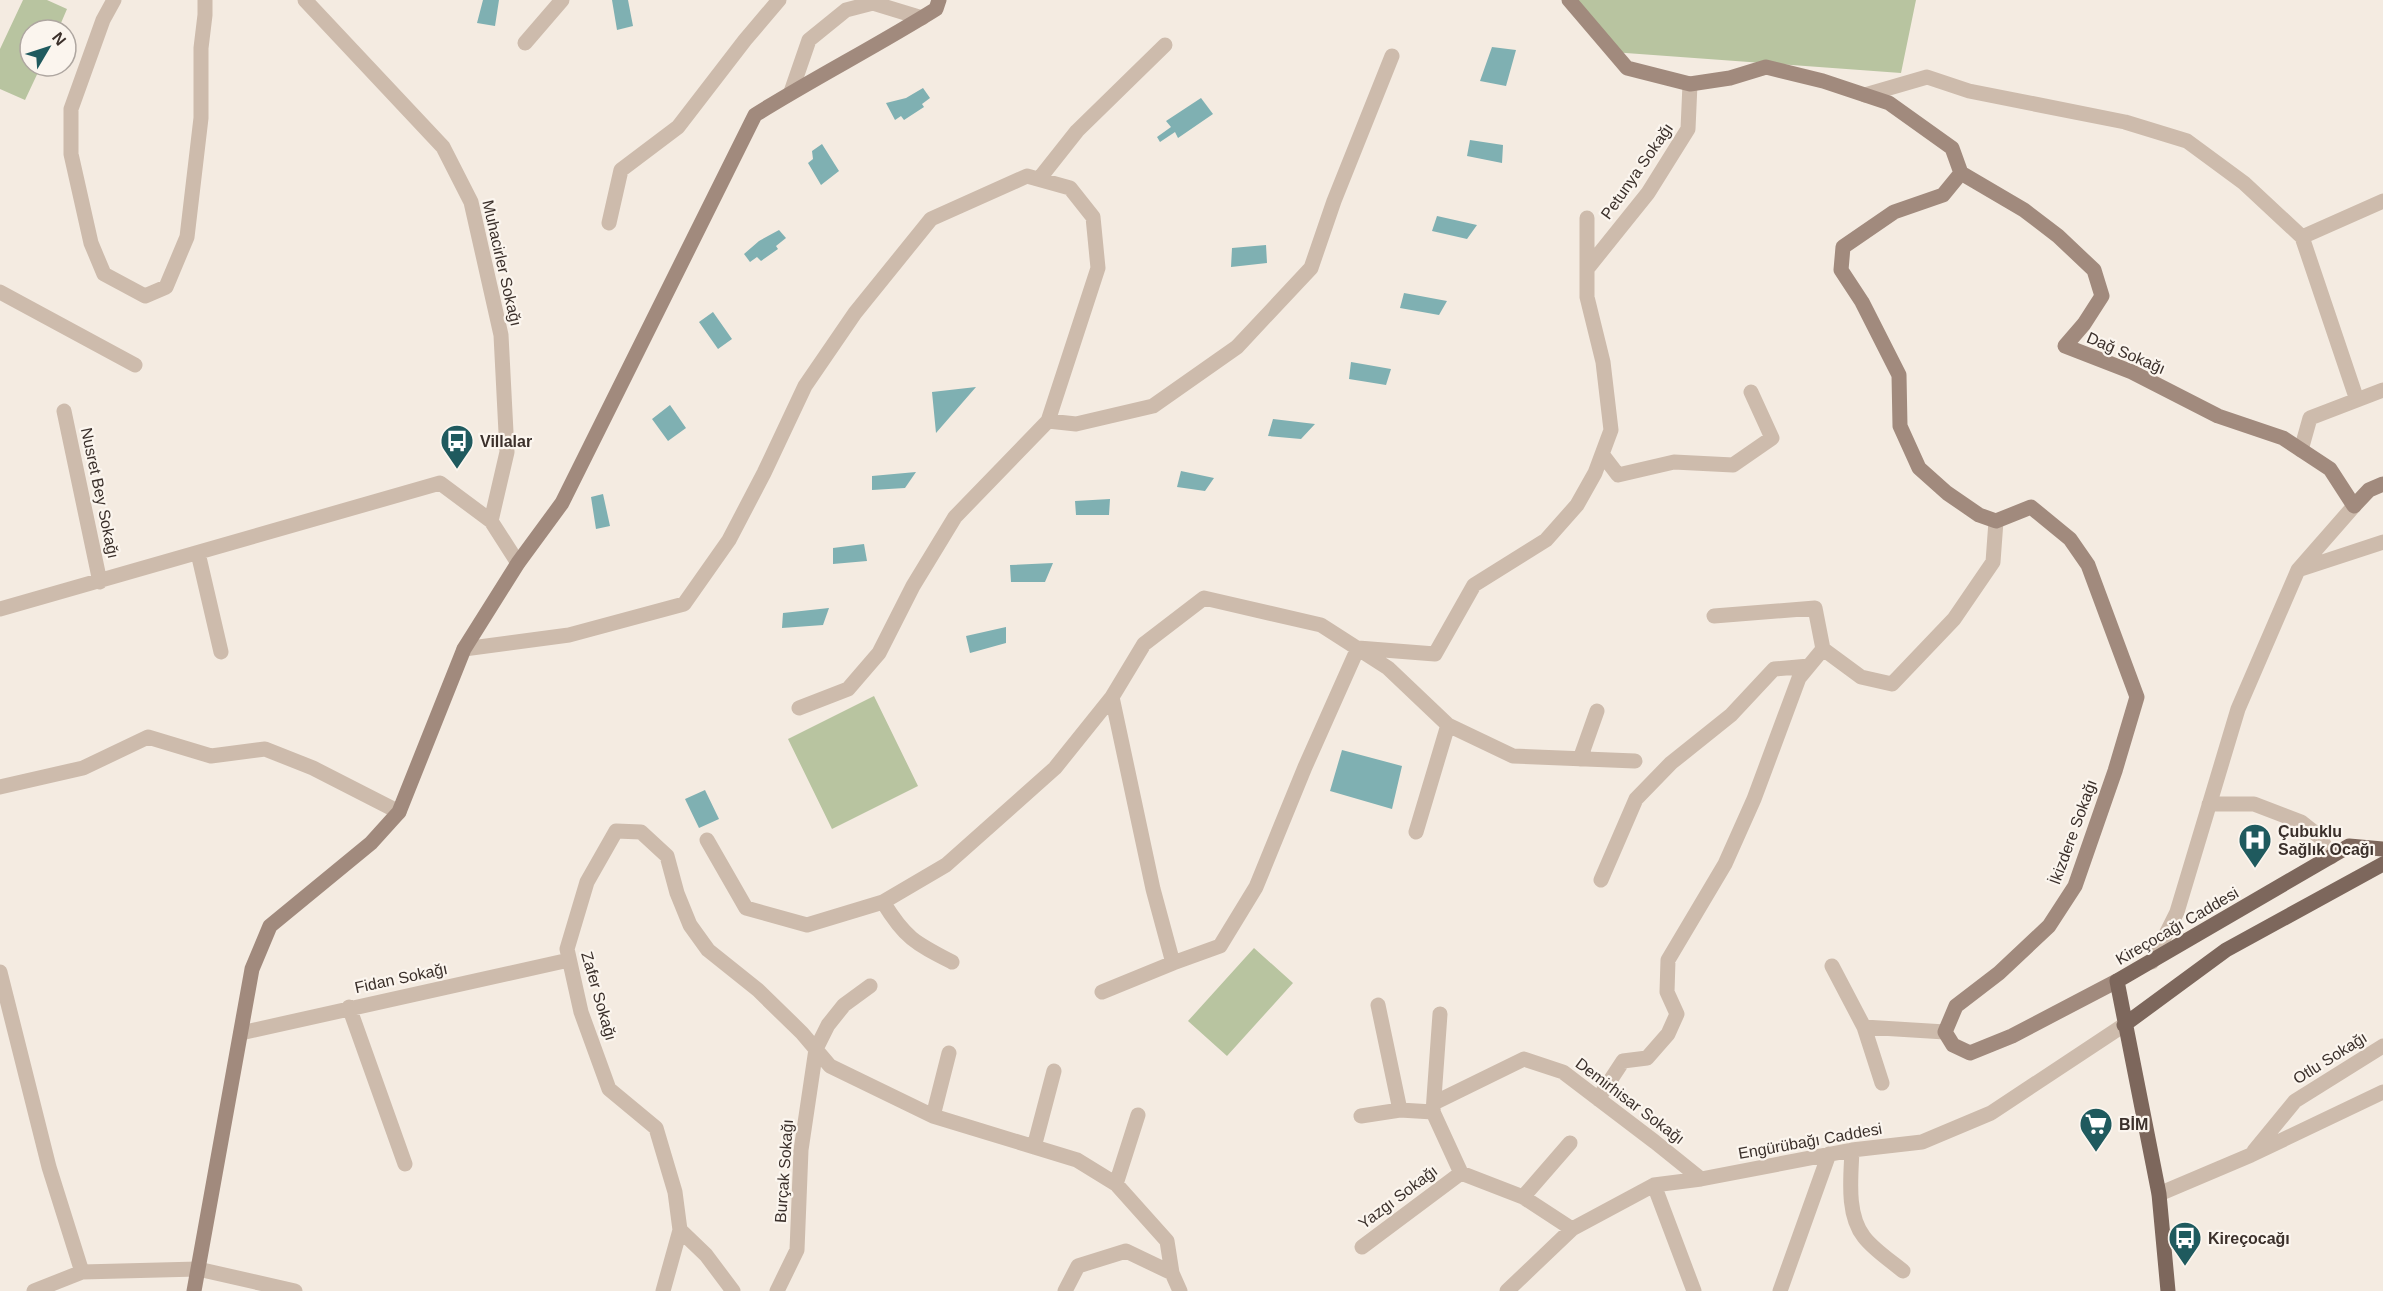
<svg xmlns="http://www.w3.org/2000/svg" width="2383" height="1291" font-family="Arial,sans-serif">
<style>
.green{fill:#b8c4a0}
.water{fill:#7fb0b2}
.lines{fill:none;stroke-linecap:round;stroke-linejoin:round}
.street{stroke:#cdbbac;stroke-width:15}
.secondary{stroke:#a18a7d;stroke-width:15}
.primary{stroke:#7d675c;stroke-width:15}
.labels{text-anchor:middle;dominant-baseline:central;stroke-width:4.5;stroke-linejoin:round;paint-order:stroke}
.street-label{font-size:16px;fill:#3b302b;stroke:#fbf5ee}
.poi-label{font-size:16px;font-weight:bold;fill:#3b302b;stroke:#fbf5ee;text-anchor:start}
</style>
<rect width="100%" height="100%" fill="#f4ebe1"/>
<!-- green -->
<path class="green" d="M 23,0 L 47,0 L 67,9 L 58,30 L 30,30 L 30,66 L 41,66 L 25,100 L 0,89 L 0,49 Z
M 1566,0 L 1916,0 L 1901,73 L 1612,52 Z
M 874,696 L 918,786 L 832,829 L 788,739 Z
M 1254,948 L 1293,983 L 1227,1056 L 1188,1021 Z"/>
<!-- water -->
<path class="water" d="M 483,0 L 499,0 L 495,26 L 477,23 Z
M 612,0 L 628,0 L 633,26 L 617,30 Z
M 1492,47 L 1516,50 L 1506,86 L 1480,81 Z
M 923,88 L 930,98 L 922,104 L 924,107 L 904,120 L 901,116 L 895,120 L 886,103 L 906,98 Z
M 1201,98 L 1213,114 L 1178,138 L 1175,132 L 1160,142 L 1157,137 L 1171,127 L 1166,121 Z
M 1470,140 L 1503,145 L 1502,163 L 1467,156 Z
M 822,144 L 839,171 L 821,185 L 808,163 L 813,159 L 812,151 Z
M 1437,216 L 1477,225 L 1467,239 L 1432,231 Z
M 779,230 L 786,238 L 776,246 L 778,249 L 761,261 L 757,257 L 750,262 L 744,254 L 759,241 Z
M 1266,245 L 1267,263 L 1231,267 L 1232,248 Z
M 1404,293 L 1447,301 L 1439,315 L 1400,308 Z
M 713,312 L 732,339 L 718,349 L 699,322 Z
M 1351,362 L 1391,369 L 1386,385 L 1349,379 Z
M 976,387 L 936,433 L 932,392 Z
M 670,405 L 686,428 L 668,441 L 652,419 Z
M 1273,419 L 1315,424 L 1301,439 L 1268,436 Z
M 1181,471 L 1214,478 L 1205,491 L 1177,487 Z
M 916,472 L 905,488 L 872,490 L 872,476 Z
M 603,494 L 610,526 L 596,529 L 591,497 Z
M 1110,499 L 1109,515 L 1076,515 L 1075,501 Z
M 864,544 L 867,561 L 833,564 L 833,548 Z
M 1053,563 L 1045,582 L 1011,582 L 1010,565 Z
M 829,608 L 823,625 L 782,628 L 783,613 Z
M 1006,627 L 1006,643 L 970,653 L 966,636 Z
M 1342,750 L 1402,766 L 1392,809 L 1330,791 Z
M 705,790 L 719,819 L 699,828 L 685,799 Z"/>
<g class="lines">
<!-- street -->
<path class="street" d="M 114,0 L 103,20 L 71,109 L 71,154 L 91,243 L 104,274 L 145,296 L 166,287 L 187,237 L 201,118 L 201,48 L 205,15 L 205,0
M 305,0 L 443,147 L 471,202 L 501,335 L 507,452 L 491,521
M 525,43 L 562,0
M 791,92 L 809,40 L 846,10 L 873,3 L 922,18
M 1865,95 L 1927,77 L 1969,91 L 2125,122 L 2187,141 L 2244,183 L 2302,237 L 2357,400
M 1039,179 L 1077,131 L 1165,45
M 609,223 L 621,170 L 678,127 L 745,40 L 779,0
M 2302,237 L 2383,201
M 1587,269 L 1648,193 L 1688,129 L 1690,84
M 0,292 L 135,365
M 64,411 L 100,582
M 1048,421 L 1076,424 L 1153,406 L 1237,347 L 1311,268 L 1334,201 L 1392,56
M 2301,450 L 2310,418 L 2383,390
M 1602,454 L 1618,475 L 1674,462 L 1733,465 L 1772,438 L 1751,392
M 198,553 L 221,652
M 2298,570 L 2383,542
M 0,609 L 440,483 L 491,521 L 518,563
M 1714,616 L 1815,608 L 1823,649
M 464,649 L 569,635 L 684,604 L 729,540 L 764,473 L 805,386 L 855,313 L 931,219 L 1027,176 L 1070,188 L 1093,217 L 1098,268 L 1048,421 L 955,517 L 913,586 L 879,653 L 848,689 L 799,708
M 1580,759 L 1597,711
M 0,787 L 83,768 L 148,737 L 211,756 L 265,749 L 313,768 L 399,812
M 2209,804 L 2254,804 L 2301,822 L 2320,837 L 2331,857
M 1416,832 L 1448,725
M 707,840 L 746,908 L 807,925 L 883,902 L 946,865 L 1055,768 L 1112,697 L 1144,644 L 1204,598 L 1321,625 L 1388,668 L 1448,725 L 1513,756 L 1635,761
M 1601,880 L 1636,799 L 1671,763 L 1731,715 L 1774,669 L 1809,666
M 883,902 C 905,938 915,943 952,962
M 2152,962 L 2177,912 L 2238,709 L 2298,570 L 2354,506
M 1173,963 L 1220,946 L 1256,887 L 1305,767 L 1358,648 L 1435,654 L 1474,585 L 1546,540 L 1577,505 L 1595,473 L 1611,430 L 1603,362 L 1587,297 L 1587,218
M 1832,966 L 1864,1027 L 1882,1083
M 0,972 L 49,1167 L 82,1272 L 34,1291
M 1102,992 L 1173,963 L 1153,889 L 1112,697
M 1378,1005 L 1400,1110
M 349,1007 L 405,1164
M 1864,1027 L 1945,1032
M 241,1033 L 569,960
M 1598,1099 L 1623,1061 L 1647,1058 L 1668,1034 L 1677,1014 L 1667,992 L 1668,960 L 1725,864 L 1754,799 L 1799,678 L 1823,649 L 1861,677 L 1892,684 L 1954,619 L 1993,562 L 1996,521
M 1434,1103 L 1524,1059 L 1563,1072 L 1655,1142 L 1701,1179
M 1433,1112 L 1440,1014
M 933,1116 L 949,1053
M 1361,1116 L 1400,1110 L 1433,1112 L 1461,1173
M 1034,1147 L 1054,1071
M 1852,1150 C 1851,1177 1846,1214 1864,1237 C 1874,1250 1891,1261 1903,1271
M 2254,1151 L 2295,1101 L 2383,1046
M 1116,1184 L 1138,1115
M 1654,1185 L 1694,1291
M 2159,1194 L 2251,1155 L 2383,1092
M 1523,1197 L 1570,1143
M 1362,1247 L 1461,1173 L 1523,1197 L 1572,1229
M 82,1272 L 198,1269 L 295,1291
M 663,1291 L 680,1230
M 733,1291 L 706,1255 L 680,1230 L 675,1192 L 656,1128 L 609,1089 L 581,1012 L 567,949 L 587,882 L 616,831 L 641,832 L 667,856 L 677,893 L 690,925 L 708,950 L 758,990 L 802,1033 L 830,1066 L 933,1116 L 1077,1160 L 1116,1184 L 1167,1241 L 1172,1273
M 777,1291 L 797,1250 L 801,1150 L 816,1049 L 828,1025 L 844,1005 L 870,986
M 1065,1291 L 1078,1266 L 1126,1251 L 1172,1273 L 1180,1291
M 1507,1291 L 1572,1229 L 1654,1185 L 1701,1179 L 1852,1150 L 1922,1142 L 1991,1113 L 2124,1025
M 1780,1291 L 1829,1154"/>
<!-- secondary -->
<path class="secondary" d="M 1569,0 L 1627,68 L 1690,84 L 1730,78 L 1766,67 L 1823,81 L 1889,103 L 1952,148 L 1961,173 L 1943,195 L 1894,212 L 1843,247 L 1841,270 L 1862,302 L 1899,375 L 1900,426 L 1919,468 L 1947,493 L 1979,515 L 1996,521 L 2031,507 L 2070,539 L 2088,565 L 2137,697 L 2115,771 L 2075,886 L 2049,926 L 1999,973 L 1956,1006 L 1945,1032 L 1953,1045 L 1970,1053 L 2012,1036 L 2117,981
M 1961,173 L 2024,210 L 2058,236 L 2094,270 L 2102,296 L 2084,324 L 2065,346 L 2132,372 L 2218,416 L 2283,438 L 2330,469 L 2354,506 L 2369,490 L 2383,484
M 194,1291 L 252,969 L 270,926 L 371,843 L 399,812 L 464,649 L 518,563 L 562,503 L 755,115 C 814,78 877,46 936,9 L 939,0"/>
<!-- primary -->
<path class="primary" d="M 2124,1025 L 2226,950 L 2383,864
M 2168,1291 L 2159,1194 L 2117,981 L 2349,846 L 2383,849"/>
</g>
<!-- icons -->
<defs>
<g id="bus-pin" transform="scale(1.725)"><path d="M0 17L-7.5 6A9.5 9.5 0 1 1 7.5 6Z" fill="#1f5a5e" stroke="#fbf5ee"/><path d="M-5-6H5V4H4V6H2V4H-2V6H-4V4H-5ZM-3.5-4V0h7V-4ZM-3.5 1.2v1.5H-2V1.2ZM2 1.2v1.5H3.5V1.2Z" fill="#fff"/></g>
<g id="hospital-pin" transform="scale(1.725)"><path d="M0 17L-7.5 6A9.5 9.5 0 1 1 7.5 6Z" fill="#1f5a5e" stroke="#fbf5ee"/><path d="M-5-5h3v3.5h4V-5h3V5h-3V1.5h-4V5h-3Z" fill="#fff"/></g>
<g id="supermarket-pin" transform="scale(1.725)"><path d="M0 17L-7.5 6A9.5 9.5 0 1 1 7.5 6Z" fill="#1f5a5e" stroke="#fbf5ee"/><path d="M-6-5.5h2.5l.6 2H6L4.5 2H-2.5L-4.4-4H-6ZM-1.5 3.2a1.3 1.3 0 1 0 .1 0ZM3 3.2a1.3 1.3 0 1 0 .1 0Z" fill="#fff"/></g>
</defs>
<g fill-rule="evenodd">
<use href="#bus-pin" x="457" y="441"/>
<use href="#hospital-pin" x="2255" y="840"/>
<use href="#supermarket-pin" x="2096" y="1124"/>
<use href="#bus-pin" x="2185" y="1238"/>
</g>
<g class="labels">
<!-- street labels -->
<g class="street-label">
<text transform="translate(1637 171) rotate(-55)">Petunya Sokağı</text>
<text transform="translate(502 263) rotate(77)">Muhacirler Sokağı</text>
<text transform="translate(2126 353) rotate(23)">Dağ Sokağı</text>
<text transform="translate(100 493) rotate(78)">Nusret Bey Sokağı</text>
<text transform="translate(2073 832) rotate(-70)">İkizdere Sokağı</text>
<text transform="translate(2177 926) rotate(-30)">Kireçocağı Caddesi</text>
<text transform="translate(401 978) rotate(-12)">Fidan Sokağı</text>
<text transform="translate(599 996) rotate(74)">Zafer Sokağı</text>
<text transform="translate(2330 1058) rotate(-32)">Otlu Sokağı</text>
<text transform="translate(1630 1101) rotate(37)">Demirhisar Sokağı</text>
<text transform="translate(1810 1141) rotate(-10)">Engürübağı Caddesi</text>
<text transform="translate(784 1171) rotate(-86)">Burçak Sokağı</text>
<text transform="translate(1398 1197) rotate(-37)">Yazgı Sokağı</text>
</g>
<!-- poi labels -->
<g class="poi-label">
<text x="480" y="441">Villalar</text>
<text x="2278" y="831">Çubuklu<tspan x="2278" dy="18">Sağlık Ocağı</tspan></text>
<text x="2119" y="1124">BİM</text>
<text x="2208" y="1238">Kireçocağı</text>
</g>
</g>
<!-- north arrow -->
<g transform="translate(48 48) rotate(51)"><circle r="28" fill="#fbf5ee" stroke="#aea6a0" stroke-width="1.5"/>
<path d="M0-4.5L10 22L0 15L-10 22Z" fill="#1f5a5e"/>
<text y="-9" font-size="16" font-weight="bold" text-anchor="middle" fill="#3b302b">N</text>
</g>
</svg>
